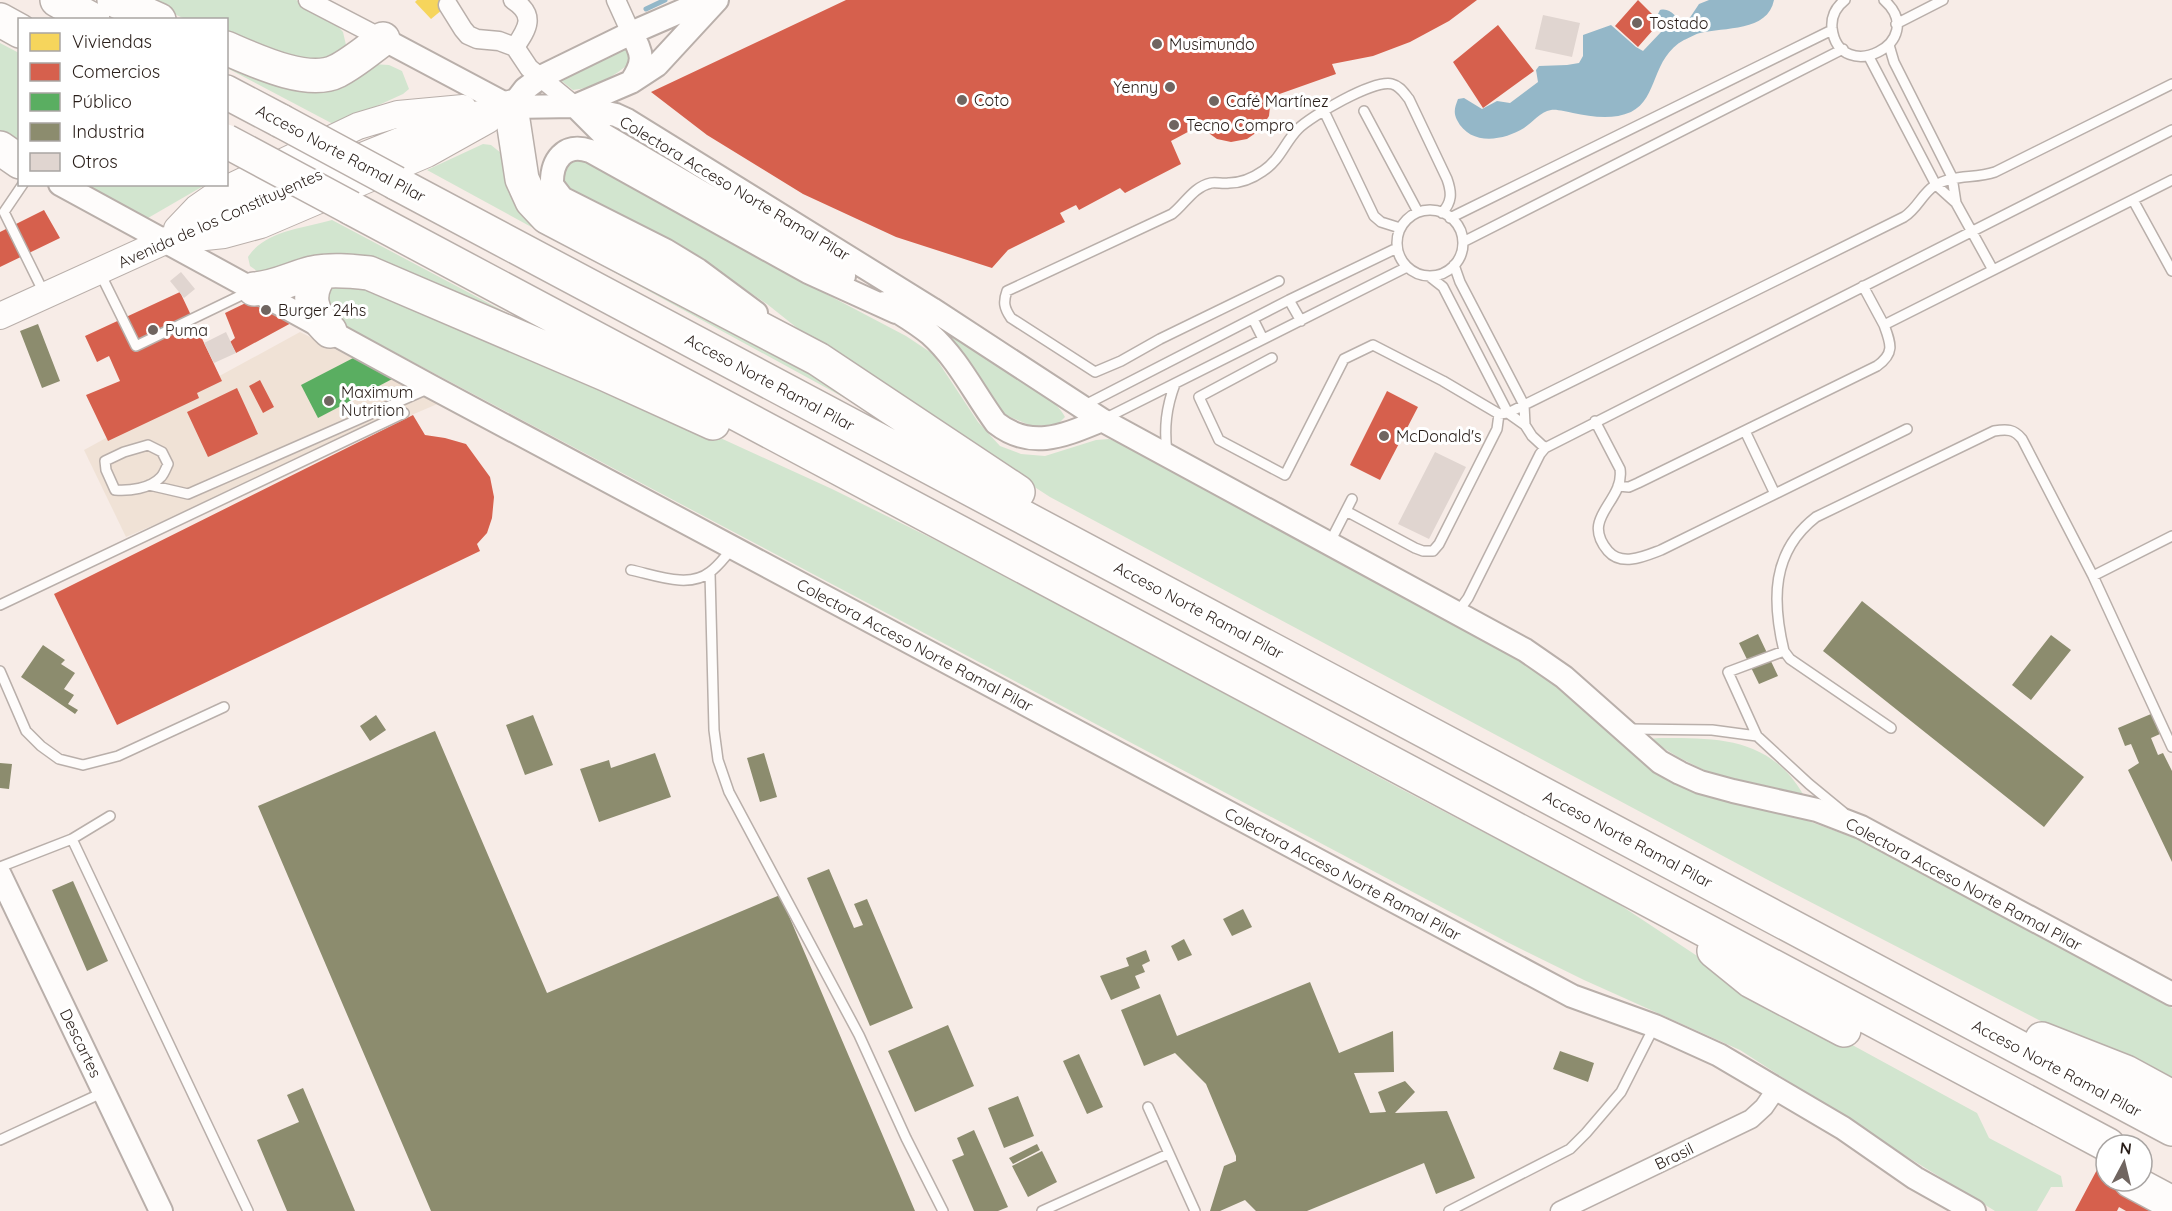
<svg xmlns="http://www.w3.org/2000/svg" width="2172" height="1211" font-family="Quicksand,sans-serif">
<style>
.commercial{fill:#f0e2d6}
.green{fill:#d2e5cf}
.water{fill:#94b7c8}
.homes{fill:#f6d55c}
.shops{fill:#d6604d}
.public{fill:#5aae61}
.industry{fill:#8c8c6e}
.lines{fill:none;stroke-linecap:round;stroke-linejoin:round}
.stream{stroke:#94b7c8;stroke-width:5}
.building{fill:#e0d5d0}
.service-casing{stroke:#b9afaa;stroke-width:12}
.minor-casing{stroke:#b9afaa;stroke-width:21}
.tertiary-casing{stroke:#b9afaa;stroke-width:26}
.secondary-casing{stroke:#b9afaa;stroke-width:28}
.motorway-casing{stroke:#b9afaa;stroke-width:36}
.service{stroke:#fefcfb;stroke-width:9}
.minor{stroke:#fefcfb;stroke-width:18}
.tertiary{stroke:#fefcfb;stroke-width:22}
.secondary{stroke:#fefcfb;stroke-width:26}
.motorway{stroke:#fefcfb;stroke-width:33}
.motorway-bridge-casing{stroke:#b9afaa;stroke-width:36;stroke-linecap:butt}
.motorway-bridge{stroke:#fefcfb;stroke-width:33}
.poi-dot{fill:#706560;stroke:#fff;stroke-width:2}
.labels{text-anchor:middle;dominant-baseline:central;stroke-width:6;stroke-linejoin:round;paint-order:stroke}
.poi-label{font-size:16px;fill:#281d18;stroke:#fff;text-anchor:start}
.street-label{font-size:16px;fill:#281d18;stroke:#fff}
</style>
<rect width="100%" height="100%" fill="#f7ece7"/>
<!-- commercial -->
<path class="commercial" d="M 300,332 L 442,402 L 126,537 L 84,450 Z"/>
<!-- green -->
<path class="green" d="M 145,0 L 296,0 L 330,18 L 343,32 L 346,45 L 344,55 L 329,65 L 227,39 L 226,20 L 185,19 Z
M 0,43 L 19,53 L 19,147 L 0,135 Z
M 625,48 L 631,51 L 630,63 C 614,76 595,88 573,90 L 559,79 Z
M 226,55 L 389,65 L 402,71 L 409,89 L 403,94 L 335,125 L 227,68 Z
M 483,144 L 491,145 L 501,153 L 508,189 L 523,208 L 772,341 L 876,415 L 427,170 Z
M 581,157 L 828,295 L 906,336 L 933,354 L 978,422 L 1000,446 L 1021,454 L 1045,456 L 1096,440 L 1109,439 L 1122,444 L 1541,671 L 1623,743 L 1789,814 L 1871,844 L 2070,950 L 2172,1008 L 2172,1089 L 1768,880 L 1050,497 L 831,355 L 767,304 L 709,265 L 574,194 L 560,180 C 562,167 570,163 581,157 Z
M 84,185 L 205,185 L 148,218 Z
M 332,220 L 594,359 L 442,293 L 261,274 L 250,266 L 248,257 C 264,231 304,228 332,220 Z
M 347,281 L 633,398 L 832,489 L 994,569 L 1401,789 L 1611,899 L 1735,981 L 1977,1113 L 1989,1138 L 2061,1176 L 2063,1187 L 2051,1187 L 2037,1211 L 1995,1211 L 1880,1140 L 1740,1050 L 1584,980 L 1507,942 L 345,326 L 333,316 L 324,292 L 332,283 Z
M 937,324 C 965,343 1053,391 1065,417 L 1057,425 L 1032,426 L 1005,415 L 989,394 L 970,362 Z
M 1659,738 C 1718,738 1769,737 1803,794 L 1710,773 L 1678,757 L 1649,739 Z"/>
<!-- water -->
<path class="water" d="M 1709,0 L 1774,0 C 1768,32 1724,27 1700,33 C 1695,34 1689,38 1684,40 C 1651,58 1659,98 1631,112 C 1613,120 1592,117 1573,113 C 1567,112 1557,109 1551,110 C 1540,112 1533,122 1524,128 C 1503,141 1470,146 1457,120 C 1453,112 1455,107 1458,99 L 1464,98 L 1482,109 L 1497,101 L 1510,103 L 1538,82 L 1536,70 L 1539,66 L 1567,65 L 1579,63 L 1583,56 L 1583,35 L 1611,25 L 1636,47 L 1643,51 L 1662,31 L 1663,27 L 1658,14 L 1660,10 C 1671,7 1675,18 1684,23 L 1687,22 L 1699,4 Z"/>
<!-- homes -->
<path class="homes" d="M 417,0 L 454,0 L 431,19 L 415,2 Z"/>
<!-- shops -->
<path class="shops" d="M 846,0 L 1477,0 L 1449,21 L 1410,42 L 1373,56 L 1332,64 L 1336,74 L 1271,97 L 1269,116 L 1260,130 L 1247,139 L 1231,142 L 1217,139 L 1199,126 L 1171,141 L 1181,164 L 1125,193 L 1120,188 L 1079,210 L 1076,205 L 1060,213 L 1065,222 L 1008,250 L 992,268 L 896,237 L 803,194 L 707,135 L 651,92 Z
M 1638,0 L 1660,22 L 1638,47 L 1615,26 Z
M 1498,25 L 1534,71 L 1483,108 L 1453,62 Z
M 44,210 L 60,238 L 0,267 L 0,232 Z
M 180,292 L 222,381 L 197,393 L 199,398 L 108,441 L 86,395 L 120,381 L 109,356 L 97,362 L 85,336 Z
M 256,298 L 293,322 L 236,353 L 230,342 L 235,338 L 225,313 Z
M 260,380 L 274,407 L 263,413 L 249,386 Z
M 237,388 L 258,434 L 208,457 L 187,412 Z
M 1387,391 L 1418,407 L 1380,480 L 1350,465 Z
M 413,415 L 425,435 L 445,438 L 466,444 L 490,477 L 494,497 L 492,518 L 487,533 L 477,544 L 480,551 L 117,725 L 54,594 Z
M 2099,1166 L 2106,1169 L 2106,1181 L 2128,1181 L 2166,1211 L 2126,1211 L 2119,1207 L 2117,1211 L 2075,1211 Z"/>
<!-- public -->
<path class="public" d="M 359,355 L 396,377 L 318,418 L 301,385 Z"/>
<!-- industry -->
<path class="industry" d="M 38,324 L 60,381 L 42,388 L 20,331 Z
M 1862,601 L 2084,777 L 2044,827 L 1823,651 Z
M 1758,634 L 1778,676 L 1759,684 L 1739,643 Z
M 2051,635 L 2071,650 L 2031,700 L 2012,685 Z
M 43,645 L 65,660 L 61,664 L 75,673 L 64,689 L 74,695 L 68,704 L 78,710 L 75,714 L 21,677 Z
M 2151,714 L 2160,734 L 2151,738 L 2158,755 L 2163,753 L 2172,771 L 2172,862 L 2128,770 L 2139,763 L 2131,744 L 2125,746 L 2118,728 Z
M 376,715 L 386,730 L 370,741 L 360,726 Z
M 533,715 L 553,765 L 525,775 L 506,725 Z
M 435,731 L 547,993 L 780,895 L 915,1211 L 431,1211 L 258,806 Z
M 655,753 L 671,797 L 599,822 L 580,769 L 609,760 L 611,768 Z
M 764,753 L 777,797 L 760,802 L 747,758 Z
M 0,763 L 12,764 L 9,789 L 0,788 Z
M 829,869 L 854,928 L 863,925 L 854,904 L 867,899 L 913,1008 L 870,1026 L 807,878 Z
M 73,881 L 108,961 L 87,971 L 52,890 Z
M 1243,909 L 1252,927 L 1232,936 L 1223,919 Z
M 1184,939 L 1192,955 L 1178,961 L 1171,946 Z
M 1146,950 L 1150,961 L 1142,965 L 1145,972 L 1135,976 L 1140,988 L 1111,1000 L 1100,976 L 1129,966 L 1126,958 Z
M 1310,982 L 1339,1053 L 1393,1031 L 1394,1072 L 1354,1073 L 1370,1113 L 1386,1112 L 1378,1092 L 1405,1081 L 1415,1092 L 1395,1113 L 1447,1111 L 1475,1178 L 1436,1194 L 1424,1163 L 1307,1211 L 1256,1211 L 1245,1200 L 1220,1211 L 1210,1211 L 1224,1166 L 1236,1161 L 1236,1156 L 1206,1084 L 1175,1053 L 1144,1066 L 1121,1010 L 1160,994 L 1177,1036 Z
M 948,1025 L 974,1086 L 915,1112 L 888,1051 Z
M 1560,1051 L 1594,1063 L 1588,1082 L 1553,1069 Z
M 1079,1054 L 1103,1107 L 1087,1114 L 1063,1061 Z
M 303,1088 L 355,1211 L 287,1211 L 257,1140 L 299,1122 L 287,1095 Z
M 1018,1096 L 1034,1136 L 1004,1148 L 988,1108 Z
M 974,1130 L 1008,1207 L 998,1211 L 974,1211 L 952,1160 L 964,1155 L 957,1138 Z
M 1037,1144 L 1040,1150 L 1013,1164 L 1009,1158 Z
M 1042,1151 L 1057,1182 L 1028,1197 L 1012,1166 Z"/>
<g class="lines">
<!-- stream -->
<path class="stream" d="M 646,9 L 665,0"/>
</g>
<!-- building -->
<path class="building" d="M 1543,15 L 1580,23 L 1572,57 L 1535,49 Z
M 181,272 L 195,289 L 184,298 L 170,281 Z
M 226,332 L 236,353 L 214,363 L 204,343 Z
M 1435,452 L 1466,467 L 1429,539 L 1398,524 Z"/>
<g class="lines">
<!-- service casing -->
<g class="service-casing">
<path id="service" d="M 1845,0 C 1836,7 1831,17 1832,28 C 1839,87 1931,42 1884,0
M 1896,24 L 1943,0
M 1889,45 L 1894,62 L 1952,177 L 1956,203 L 1993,270
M 1869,57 L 1936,185 L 1956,203
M 1324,111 L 1374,216 L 1381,222 L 1400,228
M 1364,111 L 1418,212
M 23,184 L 4,212 L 44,293
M 2133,200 L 2172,271
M1397 243a33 33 0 1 1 66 0a33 33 0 1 1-66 0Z
M 1450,218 L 1832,30
M 1463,242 L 1843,49
M 1454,265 L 1460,282 L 1524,405 L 1525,425
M 100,273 L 136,346 L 250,291
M 1429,276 L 1443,287 L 1508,413 L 1525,425 L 1532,436 L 1545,448
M 1279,281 L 1160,339 L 1121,361 L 1095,372 L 1011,318 C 1004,308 1003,302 1007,291 L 1172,214 C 1185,204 1193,187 1211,183 C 1216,182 1223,184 1229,183 C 1242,183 1253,178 1263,171 C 1280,160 1285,142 1298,129 C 1311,116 1374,79 1392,84 C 1400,86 1404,93 1409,99 L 1447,179 C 1452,193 1452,202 1442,213
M 1863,286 L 1884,325
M 1289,300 L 1301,321
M 1253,319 L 1263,339
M 1272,358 L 1199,397 L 1219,440 L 1285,475 L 1344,359 L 1373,345 L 1443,381 L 1499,414 L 1508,413 L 1904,217 C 1917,209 1922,194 1934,186 C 1953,174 1974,179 1995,172 L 2172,84
M 1083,406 L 1289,300 L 1397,248
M 1104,419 L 1407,267
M 1595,421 L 1620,469 C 1625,502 1579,517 1608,551 C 1622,567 1645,556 1661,550 L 1907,429
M 1745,431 L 1775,494
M 148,445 L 162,452 L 168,464 C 166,468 164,474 161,477 C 150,489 129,491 115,490 L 106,470 L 105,461 L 124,452 Z
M 1167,453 C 1164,428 1166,408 1175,384
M 149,485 L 188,494 L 430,388
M 1618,486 L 1629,487 L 1638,483 L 1877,366 C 1895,353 1891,344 1884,325 L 2172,180
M 1346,511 L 1415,548 L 1423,551 L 1433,551 L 1439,544 L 1497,429 L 1499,414
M 1329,544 L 1352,499
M 631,570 C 655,575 689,589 710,572 C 719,566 726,555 733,548
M 710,573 L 714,730 L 718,760 L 729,792 L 859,1035 L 906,1138 L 943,1211
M 2093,576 L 2172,536
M 0,605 L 404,413
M 1457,613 L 1468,598 L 1540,454 L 1545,448 L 2172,130
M 1784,651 C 1772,601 1771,552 1816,517 L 1994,431 C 2007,429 2014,429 2022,439 L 2093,576 L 2172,747
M 0,671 L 26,731 L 41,746 L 59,759 L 83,765 L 118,756 L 224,707
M 1628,729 L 1712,730 L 1757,736 L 1809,784 L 1843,812
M 1757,736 L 1728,672 L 1784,651 L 1790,659 L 1891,728
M 72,839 L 248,1211
M 0,867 L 72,839 L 110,816
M 1148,1107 L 1195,1211
M 0,1140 L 104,1092
M 1042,1211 L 1168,1154
M 1449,1211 L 1570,1149 L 1586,1133 L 1621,1092 L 1654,1027"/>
</g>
<!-- minor casing -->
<g class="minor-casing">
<path id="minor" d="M 308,0 L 383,39
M 513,0 C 536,15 528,28 515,47
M 616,0 L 631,33
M 448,5 L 463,29 L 468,35 L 477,39 L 499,41 L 515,47 L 529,68 L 575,106
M 1560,1211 L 1751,1119 L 1764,1107 L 1777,1088"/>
</g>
<!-- tertiary casing -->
<g class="tertiary-casing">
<path id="tertiary" d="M 383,39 L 511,107 L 575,106 L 631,82 L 657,65 L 717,0
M 631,82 C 645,61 643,54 631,33
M 575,106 L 616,115 L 627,120 L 932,309 L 1102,420 L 1525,650 L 1564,677 L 1660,762 L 1680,773 L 1700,782 L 1733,791 L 1817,810 L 1861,827 L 2172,994
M 575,106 L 604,135 L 844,276
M 511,107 L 525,89 L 541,77 L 631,33 L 707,0
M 60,184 L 432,387 L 1572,996 L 1655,1026 L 1719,1055 L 1843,1128 L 1915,1178 L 1974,1211
M 884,303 C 899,313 916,322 930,334 C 958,359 974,393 996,423 C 1032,451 1065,435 1102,420
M 756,313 L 698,270 L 665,250 L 562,198 L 552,185 C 551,161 564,142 590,151 L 808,272 L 896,312
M 0,875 L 161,1211"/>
</g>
<!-- secondary casing -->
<g class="secondary-casing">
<path id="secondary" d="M 177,229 L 197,208 L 220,192 L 358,126 L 398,114 L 463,108
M 186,239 L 224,235 L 261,225 L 427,154 L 488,120
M 0,316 L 275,191 L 449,121 L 511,107"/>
</g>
<!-- motorway casing -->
<g class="motorway-casing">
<path id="motorway" d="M 57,0 L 93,20
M 114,0 L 159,20
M 0,20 L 20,31
M 226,48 C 254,60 308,86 337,71 C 353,63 368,50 383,39
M 226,92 L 281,121
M 511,107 L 522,179 L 532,201 L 547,217 L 818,359 L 1018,492
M 0,148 L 20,162
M 396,183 L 2172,1129
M 351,208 L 2108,1145
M 322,272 C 305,294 310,313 330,331
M 254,289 C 275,288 292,278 312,273 C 330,269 351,271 369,273 L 605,374 L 713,423
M 1714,951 L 1751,981 L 1844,1030
M 2042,1039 L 2126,1072 L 2172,1097
M 2131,1181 L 2172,1203"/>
</g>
<!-- service -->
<use href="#service" class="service"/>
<!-- minor -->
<use href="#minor" class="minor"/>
<!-- tertiary -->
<use href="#tertiary" class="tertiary"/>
<!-- secondary -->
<use href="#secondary" class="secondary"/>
<!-- motorway -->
<use href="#motorway" class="motorway"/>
<!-- motorway-bridge casing -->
<g class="motorway-bridge-casing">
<path id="motorway-bridge" d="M 281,121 L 396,183
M 226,141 L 351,208"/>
</g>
<!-- motorway-bridge -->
<use href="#motorway-bridge" class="motorway-bridge"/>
</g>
<!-- markers -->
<g class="poi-dot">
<circle cx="1637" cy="23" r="6"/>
<circle cx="1157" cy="44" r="6"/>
<circle cx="1170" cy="87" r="6"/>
<circle cx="962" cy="100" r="6"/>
<circle cx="1214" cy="101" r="6"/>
<circle cx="1174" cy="125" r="6"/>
<circle cx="266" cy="310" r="6"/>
<circle cx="153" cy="330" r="6"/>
<circle cx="329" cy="401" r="6"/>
<circle cx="1384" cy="436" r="6"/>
</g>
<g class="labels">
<!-- poi labels -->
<g class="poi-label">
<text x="1649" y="23">Tostado</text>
<text x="1169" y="44">Musimundo</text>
<text x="1158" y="87" text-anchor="end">Yenny</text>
<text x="974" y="100">Coto</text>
<text x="1226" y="101">Café Martínez</text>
<text x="1186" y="125">Tecno Compro</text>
<text x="278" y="310">Burger 24hs</text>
<text x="165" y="330">Puma</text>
<text x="341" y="392">Maximum<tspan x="341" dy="18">Nutrition</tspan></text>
<text x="1396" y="436">McDonald's</text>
</g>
<!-- street labels -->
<g class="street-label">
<text transform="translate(341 153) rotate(28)">Acceso Norte Ramal Pilar</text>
<text transform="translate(735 188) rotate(31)">Colectora Acceso Norte Ramal Pilar</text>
<text transform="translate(220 218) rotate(-24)">Avenida de los Constituyentes</text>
<text transform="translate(770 382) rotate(28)">Acceso Norte Ramal Pilar</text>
<text transform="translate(1199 610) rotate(28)">Acceso Norte Ramal Pilar</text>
<text transform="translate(915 645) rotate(28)">Colectora Acceso Norte Ramal Pilar</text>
<text transform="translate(1628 839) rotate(28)">Acceso Norte Ramal Pilar</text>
<text transform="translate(1343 874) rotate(28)">Colectora Acceso Norte Ramal Pilar</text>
<text transform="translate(1964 884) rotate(28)">Colectora Acceso Norte Ramal Pilar</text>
<text transform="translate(81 1043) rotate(64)">Descartes</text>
<text transform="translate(2057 1068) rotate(28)">Acceso Norte Ramal Pilar</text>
<text transform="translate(1674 1156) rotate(-26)">Brasil</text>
</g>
</g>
<!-- legend -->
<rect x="18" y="18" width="210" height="168" fill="#ffffff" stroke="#a9a5a3" stroke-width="1.5"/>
<rect x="30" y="33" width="30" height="18" fill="#f6d55c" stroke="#a9a5a3" stroke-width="1.5"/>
<text x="72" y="48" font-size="18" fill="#281d18">Viviendas</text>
<rect x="30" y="63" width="30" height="18" fill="#d6604d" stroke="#a9a5a3" stroke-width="1.5"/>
<text x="72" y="78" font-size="18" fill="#281d18">Comercios</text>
<rect x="30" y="93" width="30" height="18" fill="#5aae61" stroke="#a9a5a3" stroke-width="1.5"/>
<text x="72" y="108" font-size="18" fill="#281d18">Público</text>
<rect x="30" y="123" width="30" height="18" fill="#8c8c6e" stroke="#a9a5a3" stroke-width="1.5"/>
<text x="72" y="138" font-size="18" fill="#281d18">Industria</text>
<rect x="30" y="153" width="30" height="18" fill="#e0d5d0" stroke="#a9a5a3" stroke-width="1.5"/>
<text x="72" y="168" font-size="18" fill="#281d18">Otros</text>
<!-- north arrow -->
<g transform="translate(2124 1163) rotate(7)"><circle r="28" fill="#ffffff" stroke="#a9a5a3" stroke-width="1.5"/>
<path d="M0-4.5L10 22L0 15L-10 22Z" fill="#706560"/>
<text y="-9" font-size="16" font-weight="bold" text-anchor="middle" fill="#281d18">N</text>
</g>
</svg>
